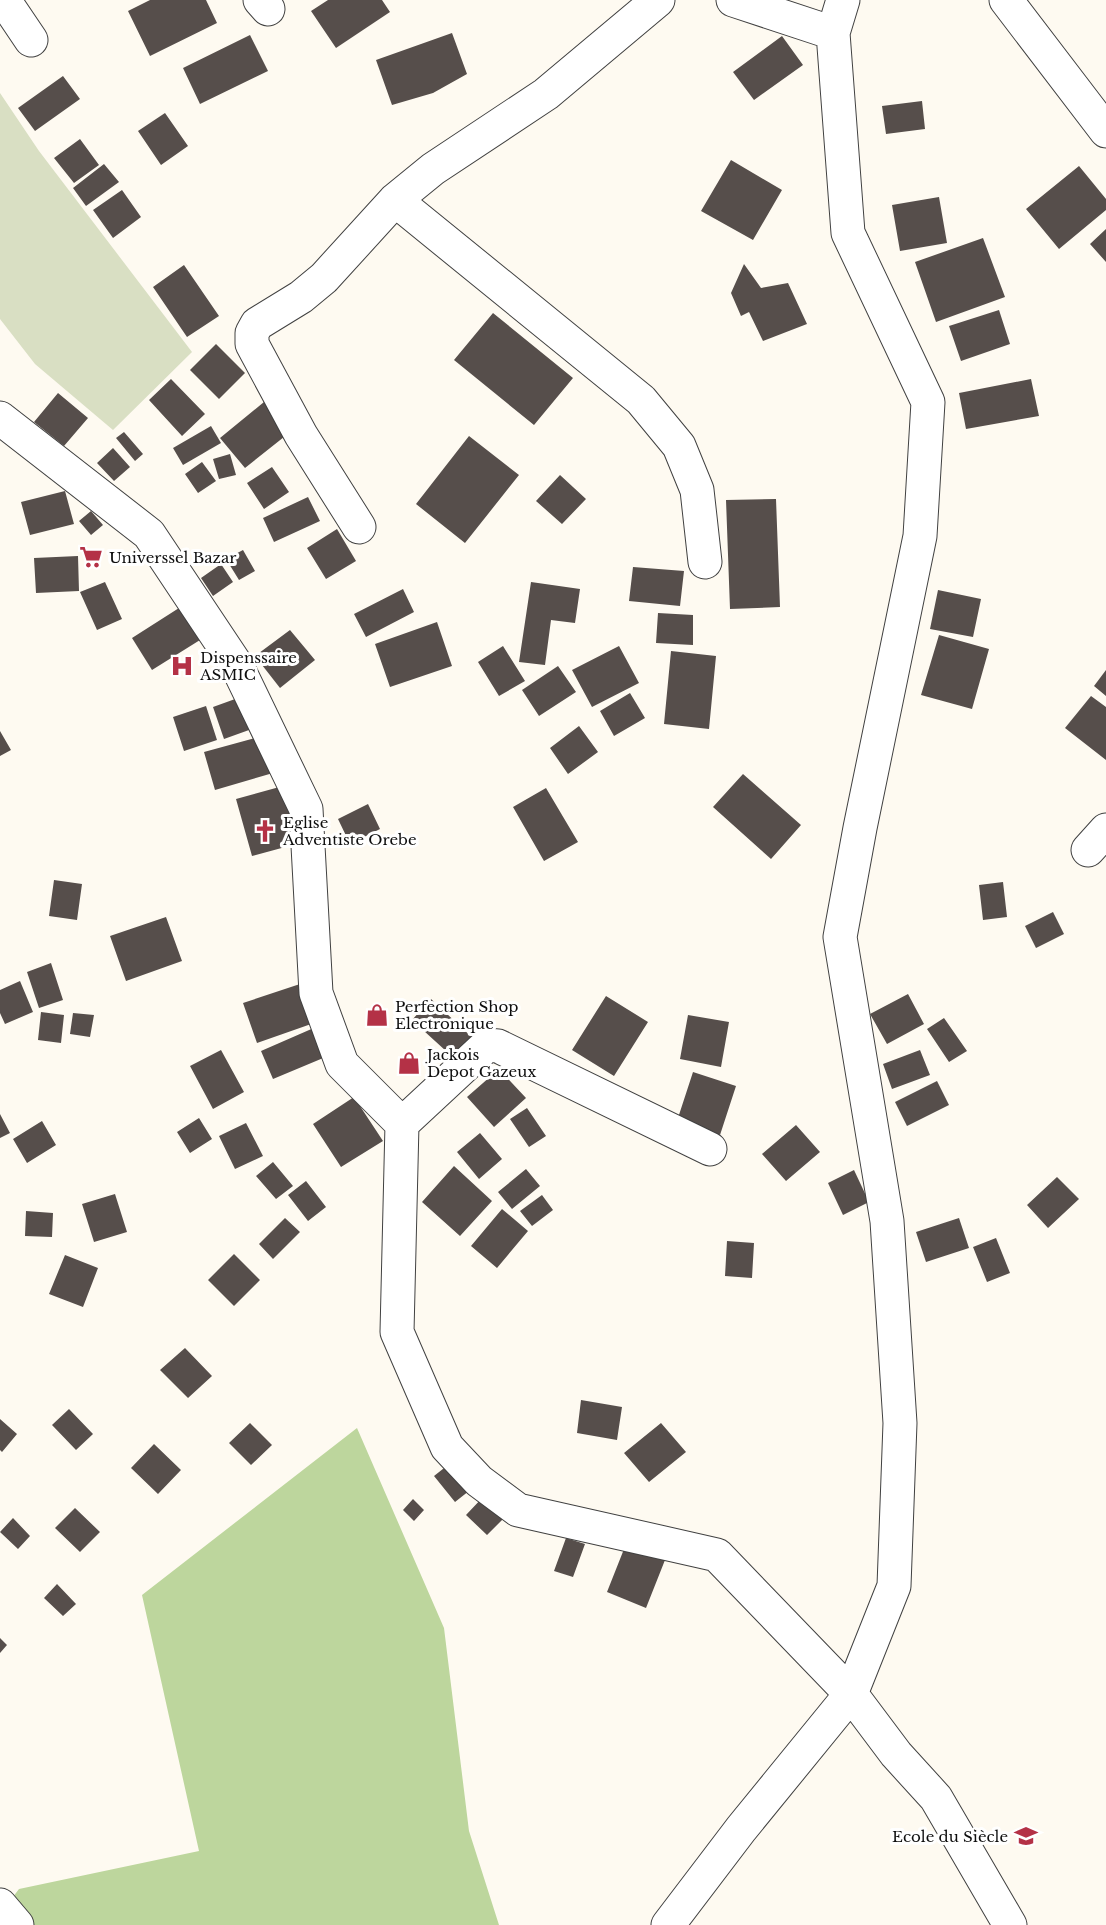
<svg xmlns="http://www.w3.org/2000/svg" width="1106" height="1925" font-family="'Libre Baskerville',serif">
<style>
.forest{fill:#bdd69d}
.cemetery{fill:#d9dfc3}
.building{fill:#564e4b}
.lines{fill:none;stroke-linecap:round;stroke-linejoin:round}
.minor-casing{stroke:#414141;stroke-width:35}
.minor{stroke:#fff;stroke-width:33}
.labels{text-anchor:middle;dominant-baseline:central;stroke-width:6;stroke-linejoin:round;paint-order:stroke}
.poi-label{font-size:15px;fill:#0e0e0e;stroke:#fff;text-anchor:start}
</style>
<rect width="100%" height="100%" fill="#fefaf1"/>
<!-- forest -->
<path class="forest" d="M 357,1428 L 444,1628 L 469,1831 L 499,1925 L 0,1925 L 0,1914 L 19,1889 L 199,1851 L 142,1595 Z"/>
<!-- cemetery -->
<path class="cemetery" d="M 0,93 L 39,151 L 192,352 L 113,430 L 35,364 L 0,319 Z"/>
<!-- building -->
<path class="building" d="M 150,0 L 206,0 L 217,23 L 150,56 L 128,11 Z
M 328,0 L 382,0 L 390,12 L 336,48 L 311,11 Z
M 452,33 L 467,74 L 433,93 L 392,105 L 376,60 Z
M 250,35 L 268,71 L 200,104 L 183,68 Z
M 782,36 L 803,65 L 754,100 L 733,72 Z
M 63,76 L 80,99 L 35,131 L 18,108 Z
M 922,101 L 925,129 L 886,134 L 882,106 Z
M 165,113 L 188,146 L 161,165 L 138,131 Z
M 80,139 L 99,165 L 74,183 L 54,158 Z
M 731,160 L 782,190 L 753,240 L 701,211 Z
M 104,164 L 119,182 L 86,206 L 73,188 Z
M 1079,166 L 1106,199 L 1106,210 L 1059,249 L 1026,209 Z
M 122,190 L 141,217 L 113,238 L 93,210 Z
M 939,197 L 947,243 L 900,251 L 892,205 Z
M 1106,229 L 1106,262 L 1090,244 Z
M 983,238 L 1005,297 L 936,322 L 915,262 Z
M 744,264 L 761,288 L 788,283 L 807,324 L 763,341 L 749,312 L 741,316 L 731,293 Z
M 184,265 L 219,316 L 187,337 L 153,287 Z
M 999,310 L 1010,344 L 961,361 L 949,326 Z
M 493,313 L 573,378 L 534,425 L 454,360 Z
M 216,344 L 245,373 L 219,399 L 190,370 Z
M 171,379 L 205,414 L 182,436 L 149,400 Z
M 1031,379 L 1039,416 L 966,429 L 959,393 Z
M 58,393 L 88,418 L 64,446 L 34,422 Z
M 264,402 L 289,433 L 245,468 L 220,438 Z
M 211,426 L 221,443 L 183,465 L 173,448 Z
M 124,432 L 143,454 L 135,461 L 116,438 Z
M 469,436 L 519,475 L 465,543 L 416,504 Z
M 113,448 L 130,467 L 114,481 L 97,463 Z
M 230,454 L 236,475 L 219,479 L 213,459 Z
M 202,462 L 216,481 L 198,493 L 185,474 Z
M 272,467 L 289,492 L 264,509 L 247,483 Z
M 560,475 L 586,499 L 562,524 L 536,501 Z
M 65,491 L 74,524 L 30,535 L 21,502 Z
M 308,497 L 320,521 L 274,542 L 263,518 Z
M 776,499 L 780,607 L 730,609 L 726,500 Z
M 91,511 L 103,525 L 91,535 L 79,521 Z
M 337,529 L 356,561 L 326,579 L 307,548 Z
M 243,550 L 255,571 L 239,580 L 226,559 Z
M 78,556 L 79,591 L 36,593 L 34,558 Z
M 221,564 L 233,582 L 213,596 L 201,578 Z
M 633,567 L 684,571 L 680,606 L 629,601 Z
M 105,582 L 122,619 L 97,630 L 80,592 Z
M 531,582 L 580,589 L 575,623 L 551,620 L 545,665 L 519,662 Z
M 403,589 L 414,612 L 366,637 L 354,614 Z
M 938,590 L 981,599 L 973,637 L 930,629 Z
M 179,608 L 200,640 L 152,670 L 132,638 Z
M 658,613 L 693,615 L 693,645 L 656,643 Z
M 437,622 L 452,666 L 390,687 L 375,644 Z
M 290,630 L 315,660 L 280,688 L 255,656 Z
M 939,635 L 989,649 L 972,709 L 921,695 Z
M 503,646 L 525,681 L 499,696 L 478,662 Z
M 619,646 L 639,683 L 592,707 L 572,670 Z
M 671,651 L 716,656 L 709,729 L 664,724 Z
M 558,666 L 576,692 L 539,716 L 522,690 Z
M 1106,670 L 1106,696 L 1094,686 Z
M 630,693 L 645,718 L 614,736 L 600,711 Z
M 249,694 L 260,726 L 224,739 L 213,707 Z
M 1091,696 L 1106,707 L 1106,760 L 1065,728 Z
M 206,706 L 217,740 L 184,751 L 173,717 Z
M 579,726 L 598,752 L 568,774 L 550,748 Z
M 0,731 L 11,750 L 0,756 Z
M 262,736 L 273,773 L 215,790 L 204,752 Z
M 743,774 L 801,825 L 771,859 L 713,807 Z
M 283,786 L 300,843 L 252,856 L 236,799 Z
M 546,788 L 578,842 L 544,861 L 513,807 Z
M 368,804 L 380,829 L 350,844 L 338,819 Z
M 54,880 L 82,884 L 77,920 L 49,916 Z
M 1003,882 L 1007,917 L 983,920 L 979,885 Z
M 1053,912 L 1064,934 L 1036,948 L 1025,926 Z
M 166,917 L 182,961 L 126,981 L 110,936 Z
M 51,963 L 63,1000 L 39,1008 L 27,972 Z
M 20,981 L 33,1012 L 5,1024 L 0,1013 L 0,990 Z
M 300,984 L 314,1023 L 257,1043 L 243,1003 Z
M 908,994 L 924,1024 L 887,1044 L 870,1014 Z
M 606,996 L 648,1022 L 614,1076 L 572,1050 Z
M 431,999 L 477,1042 L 458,1062 L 412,1020 Z
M 41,1012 L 64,1015 L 61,1043 L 38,1040 Z
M 73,1013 L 94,1015 L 90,1037 L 70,1034 Z
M 688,1015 L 729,1022 L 721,1067 L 680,1059 Z
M 944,1018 L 967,1051 L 949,1062 L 927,1029 Z
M 316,1027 L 328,1056 L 273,1079 L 261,1051 Z
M 221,1050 L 244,1092 L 213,1109 L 190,1066 Z
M 920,1050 L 930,1075 L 892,1089 L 883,1064 Z
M 499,1069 L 526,1098 L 494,1127 L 467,1097 Z
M 693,1072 L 736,1086 L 720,1135 L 677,1121 Z
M 937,1081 L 949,1105 L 907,1126 L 895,1102 Z
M 354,1097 L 383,1141 L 341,1167 L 313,1124 Z
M 527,1108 L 546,1136 L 529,1147 L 510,1119 Z
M 0,1114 L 10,1133 L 0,1138 Z
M 199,1118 L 212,1139 L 190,1153 L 177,1132 Z
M 42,1121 L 56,1145 L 27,1163 L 13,1139 Z
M 246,1123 L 263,1156 L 235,1169 L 219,1136 Z
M 796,1125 L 820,1152 L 786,1181 L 762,1154 Z
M 480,1133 L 502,1159 L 479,1179 L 457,1152 Z
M 273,1162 L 293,1186 L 276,1199 L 256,1176 Z
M 454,1166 L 492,1201 L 460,1236 L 422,1202 Z
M 526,1169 L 540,1186 L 512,1209 L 498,1192 Z
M 854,1170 L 869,1202 L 843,1215 L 828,1183 Z
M 1057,1177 L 1079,1199 L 1048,1228 L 1027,1205 Z
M 306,1181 L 326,1207 L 308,1221 L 288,1195 Z
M 115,1194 L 127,1232 L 94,1242 L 82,1204 Z
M 542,1195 L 553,1210 L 532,1226 L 520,1211 Z
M 502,1209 L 528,1231 L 497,1268 L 471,1246 Z
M 26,1211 L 53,1213 L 52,1237 L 25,1236 Z
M 285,1218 L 300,1232 L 273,1259 L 259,1244 Z
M 959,1218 L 969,1248 L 926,1262 L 916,1232 Z
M 996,1238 L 1010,1273 L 987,1282 L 973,1247 Z
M 727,1241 L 754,1243 L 752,1278 L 725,1276 Z
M 234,1254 L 260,1280 L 234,1306 L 208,1280 Z
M 65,1255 L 98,1268 L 83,1307 L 49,1294 Z
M 185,1348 L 212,1376 L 188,1398 L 160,1370 Z
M 581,1400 L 622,1407 L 617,1440 L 577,1433 Z
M 69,1409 L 93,1434 L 76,1450 L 52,1425 Z
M 0,1419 L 17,1434 L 2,1452 L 0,1450 Z
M 250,1423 L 272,1445 L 251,1465 L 229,1443 Z
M 661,1423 L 686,1452 L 649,1482 L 624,1453 Z
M 154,1444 L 181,1470 L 158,1494 L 131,1468 Z
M 453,1461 L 474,1487 L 455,1502 L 434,1476 Z
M 484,1496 L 506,1516 L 487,1535 L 466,1515 Z
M 413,1499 L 424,1510 L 414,1521 L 403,1510 Z
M 75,1508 L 100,1532 L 80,1552 L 55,1528 Z
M 13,1518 L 30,1536 L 18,1549 L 0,1532 Z
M 566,1538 L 585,1544 L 573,1577 L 554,1571 Z
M 626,1544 L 665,1560 L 646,1608 L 607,1592 Z
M 57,1584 L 76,1604 L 63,1616 L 44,1598 Z
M 0,1638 L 7,1645 L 0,1653 Z"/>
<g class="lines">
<!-- minor casing -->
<g class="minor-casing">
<path id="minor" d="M 4,0 L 31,40
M 260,0 L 268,9
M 733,0 L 833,33
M 1006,0 L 1106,131
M 395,200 L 641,400 L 679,446 L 697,490 L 705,562
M 0,418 L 149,534 L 237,666 L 306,809 L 316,993 L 342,1064 L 402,1124 L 397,1332 L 447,1447 L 479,1481 L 518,1510 L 717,1555 L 851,1694 L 896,1754 L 936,1798 L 1010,1925
M 359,527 L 301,435 L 252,344 L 252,333 L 257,324 L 301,297 L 324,278 L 395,200 L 433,169 L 546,94 L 658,0
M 1088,850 L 1106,830
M 402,1124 L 487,1045 L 498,1046 L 710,1149
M 0,1905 L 17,1925
M 668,1925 L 741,1829 L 851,1694 L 894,1586 L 900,1423 L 887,1221 L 840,937 L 860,828 L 920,536 L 928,402 L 848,233 L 833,33 L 843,0"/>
</g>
<!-- minor -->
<use href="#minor" class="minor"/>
</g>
<!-- icons -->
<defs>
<g id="supermarket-bare" transform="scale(1.8)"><path d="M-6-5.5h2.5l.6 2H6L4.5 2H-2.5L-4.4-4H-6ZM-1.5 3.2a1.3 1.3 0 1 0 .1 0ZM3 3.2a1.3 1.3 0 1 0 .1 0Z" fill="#b43146" stroke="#fff" stroke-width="2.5" paint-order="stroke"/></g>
<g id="hospital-bare" transform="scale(1.8)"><path d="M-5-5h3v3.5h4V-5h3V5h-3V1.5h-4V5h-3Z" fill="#b43146" stroke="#fff" stroke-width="2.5" paint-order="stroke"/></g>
<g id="church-bare" transform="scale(1.8)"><path d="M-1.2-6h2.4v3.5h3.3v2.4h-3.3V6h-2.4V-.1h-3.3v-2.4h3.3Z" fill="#b43146" stroke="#fff" stroke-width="2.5" paint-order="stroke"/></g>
<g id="shop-bare" transform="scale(1.8)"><path d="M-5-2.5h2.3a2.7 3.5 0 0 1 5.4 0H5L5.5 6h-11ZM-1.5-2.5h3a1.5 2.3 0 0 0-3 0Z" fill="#b43146" stroke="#fff" stroke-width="2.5" paint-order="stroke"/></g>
<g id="school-bare" transform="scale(1.8)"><path d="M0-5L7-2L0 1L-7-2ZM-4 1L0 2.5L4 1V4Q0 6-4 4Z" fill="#b43146" stroke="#fff" stroke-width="2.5" paint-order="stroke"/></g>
</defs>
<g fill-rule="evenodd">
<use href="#supermarket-bare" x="91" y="557"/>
<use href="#hospital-bare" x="182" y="666"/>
<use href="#church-bare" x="265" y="831"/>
<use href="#shop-bare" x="377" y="1015"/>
<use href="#shop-bare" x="409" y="1063"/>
<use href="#school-bare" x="1026" y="1836"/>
</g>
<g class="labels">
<!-- poi labels -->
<g class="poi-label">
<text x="109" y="557">Universsel Bazar</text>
<text x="200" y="657">Dispenssaire<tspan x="200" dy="17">ASMIC</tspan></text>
<text x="283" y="822">Eglise<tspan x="283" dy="17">Adventiste Orebe</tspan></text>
<text x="395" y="1006">Perfection Shop<tspan x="395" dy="17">Electronique</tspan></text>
<text x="427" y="1054">Jackois<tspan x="427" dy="17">Depot Gazeux</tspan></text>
<text x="1008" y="1836" text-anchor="end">Ecole du Siècle</text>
</g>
</g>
</svg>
